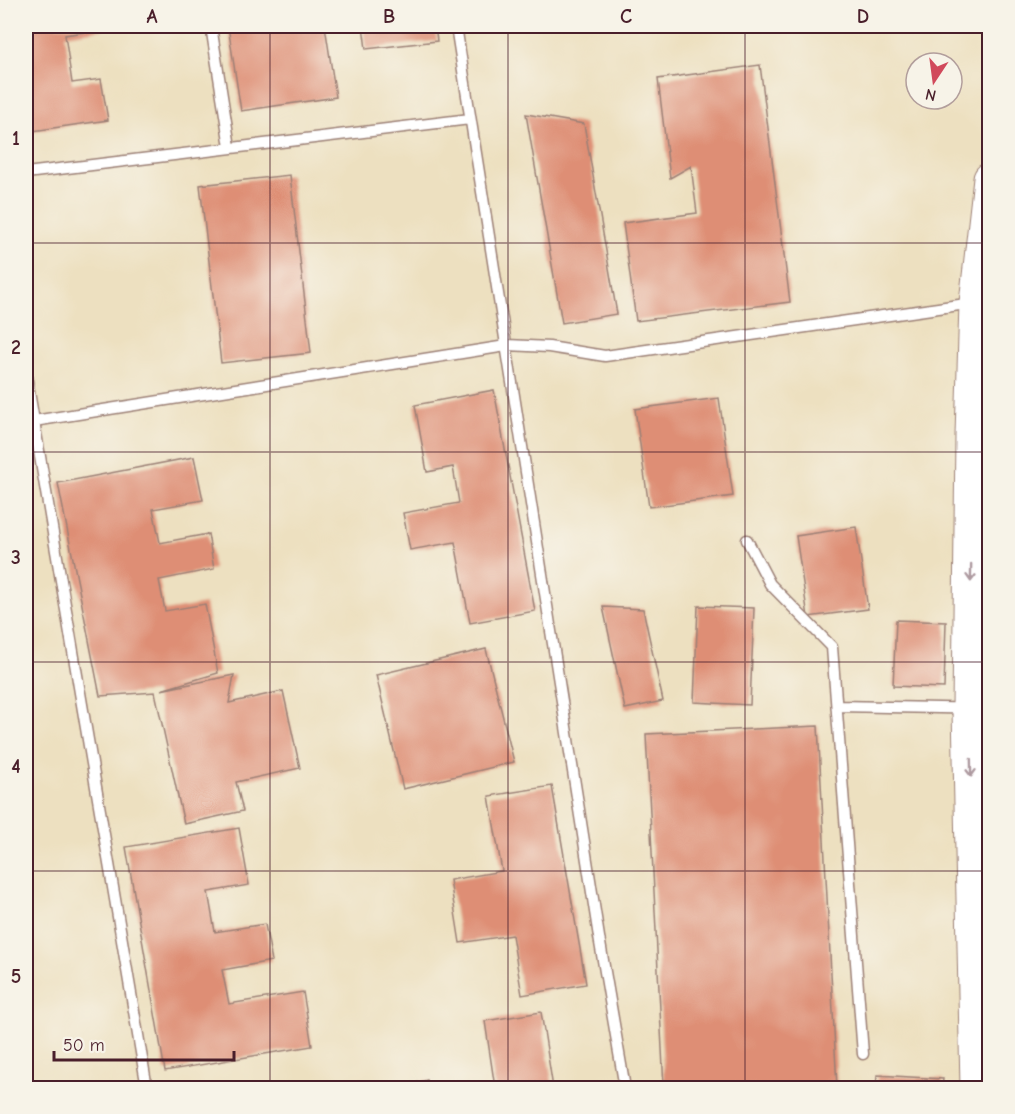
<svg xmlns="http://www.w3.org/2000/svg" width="1015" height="1114" font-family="'Comic Neue',sans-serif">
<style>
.building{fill:#de8e75}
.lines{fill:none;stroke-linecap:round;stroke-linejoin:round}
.service-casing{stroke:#9c8076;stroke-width:13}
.trunk-casing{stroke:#9c8076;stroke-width:35}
.service{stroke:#fff;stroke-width:10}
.trunk{stroke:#fff;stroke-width:33}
.oneway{stroke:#ae9aa0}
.grid{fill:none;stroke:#4a1f2b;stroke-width:1.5;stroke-opacity:0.55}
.neatline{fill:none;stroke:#4a1f2b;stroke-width:2}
.grid-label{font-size:20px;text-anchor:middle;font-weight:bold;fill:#4a1f2b}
</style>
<rect width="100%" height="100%" fill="#f7f3e8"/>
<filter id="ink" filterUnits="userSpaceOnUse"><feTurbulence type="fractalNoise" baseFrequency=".0167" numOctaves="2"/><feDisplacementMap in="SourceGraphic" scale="12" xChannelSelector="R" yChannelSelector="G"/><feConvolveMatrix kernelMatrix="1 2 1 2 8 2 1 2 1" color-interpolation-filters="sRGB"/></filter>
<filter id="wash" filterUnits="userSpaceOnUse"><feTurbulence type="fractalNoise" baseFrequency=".008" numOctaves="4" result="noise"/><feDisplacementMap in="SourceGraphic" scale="24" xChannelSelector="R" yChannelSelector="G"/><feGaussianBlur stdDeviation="1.35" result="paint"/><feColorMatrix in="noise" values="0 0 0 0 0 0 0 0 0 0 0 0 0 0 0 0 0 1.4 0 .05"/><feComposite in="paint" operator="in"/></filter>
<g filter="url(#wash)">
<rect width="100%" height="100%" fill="#ede0c0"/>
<g id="blocks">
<!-- building -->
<path class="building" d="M 26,26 L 123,26 L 65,35 L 72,83 L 101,79 L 108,120 L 26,132 Z
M 228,26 L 325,26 L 336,97 L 241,111 Z
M 363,26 L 435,26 L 437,41 L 366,49 Z
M 760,65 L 790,302 L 636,321 L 623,223 L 697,213 L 691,166 L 670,178 L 658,79 Z
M 526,114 L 584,124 L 617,314 L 562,323 Z
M 290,175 L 311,353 L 221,363 L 200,185 Z
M 494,390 L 535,611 L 470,623 L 455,542 L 410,550 L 403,513 L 459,503 L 453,467 L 427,472 L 415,405 Z
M 719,398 L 733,496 L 649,507 L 635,409 Z
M 194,457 L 203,500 L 153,509 L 160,543 L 208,534 L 214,569 L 159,580 L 165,611 L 205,604 L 218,673 L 161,690 L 234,675 L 229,703 L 283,691 L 300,768 L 236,782 L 243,811 L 184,824 L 155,692 L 100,696 L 58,483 Z
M 856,527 L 868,609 L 808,617 L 796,536 Z
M 698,606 L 754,608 L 750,705 L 694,702 Z
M 603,607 L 643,609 L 663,701 L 625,709 Z
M 896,620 L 946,622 L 944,688 L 893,686 Z
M 486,649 L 514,762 L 403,789 L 376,675 Z
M 818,726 L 837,1088 L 664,1088 L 646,734 Z
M 552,786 L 586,984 L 522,995 L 512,935 L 460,943 L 450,880 L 502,871 L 489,796 Z
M 239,828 L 249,885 L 208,892 L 215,932 L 265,924 L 272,961 L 222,970 L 229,1004 L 303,992 L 312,1046 L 165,1071 L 126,847 Z
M 541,1012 L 553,1088 L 495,1088 L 485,1021 Z
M 877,1075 L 943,1079 L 942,1088 L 876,1088 Z
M 427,1080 L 429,1088 L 398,1088 Z"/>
</g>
</g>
<g filter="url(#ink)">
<use href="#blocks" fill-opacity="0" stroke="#9c8076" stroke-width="1.5"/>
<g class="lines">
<!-- service casing -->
<g class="service-casing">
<path id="service" d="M 211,26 L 230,147
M 456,26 L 599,937 L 625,1088
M 26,173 L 470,119
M 507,345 L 549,347 L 605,356 L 973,303
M 26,374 L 147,1088
M 34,421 L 506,346
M 747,540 L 770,584 L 832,647 L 863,1054
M 838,706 L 990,709"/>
</g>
<!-- trunk casing -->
<g class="trunk-casing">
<path id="trunk" d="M 977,1088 L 969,709 L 972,436 L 976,303 L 990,179"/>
</g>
<!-- service -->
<use href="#service" class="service"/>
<!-- trunk -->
<use href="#trunk" class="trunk"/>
</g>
<!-- one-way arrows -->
<defs><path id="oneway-shaft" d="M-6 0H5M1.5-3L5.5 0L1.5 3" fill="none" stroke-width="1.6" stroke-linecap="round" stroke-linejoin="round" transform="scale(1.5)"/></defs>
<g class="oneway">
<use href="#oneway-shaft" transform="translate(971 573) rotate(91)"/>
<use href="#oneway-shaft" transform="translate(971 768) rotate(89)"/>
</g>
</g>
<!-- grid -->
<path class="grid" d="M 270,26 L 270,1088M 508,26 L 508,1088M 745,26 L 745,1088M 26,243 L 990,243M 26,452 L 990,452M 26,662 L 990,662M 26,871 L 990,871"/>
<!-- margin -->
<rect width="1015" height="1114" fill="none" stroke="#f7f3e8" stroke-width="66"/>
<!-- north arrow -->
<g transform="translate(934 81) rotate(193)"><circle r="28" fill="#f7f3e8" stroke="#b29e9c" stroke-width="1.5"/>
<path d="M0-4.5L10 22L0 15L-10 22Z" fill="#d1495b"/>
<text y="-9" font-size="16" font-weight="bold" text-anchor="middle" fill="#4a1f2b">N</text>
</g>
<!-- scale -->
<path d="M54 1051v9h180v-9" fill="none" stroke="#4a1f2b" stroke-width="3"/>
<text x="63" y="1051" font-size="18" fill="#4a1f2b" stroke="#f7f3e8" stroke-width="4.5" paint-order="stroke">50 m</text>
<rect x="33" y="33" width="949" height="1048" class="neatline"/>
<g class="grid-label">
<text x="152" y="23">A</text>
<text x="389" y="23">B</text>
<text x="626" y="23">C</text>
<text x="863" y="23">D</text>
<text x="16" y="145">1</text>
<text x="16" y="354">2</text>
<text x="16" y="564">3</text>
<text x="16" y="773">4</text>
<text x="16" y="983">5</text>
</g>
</svg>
